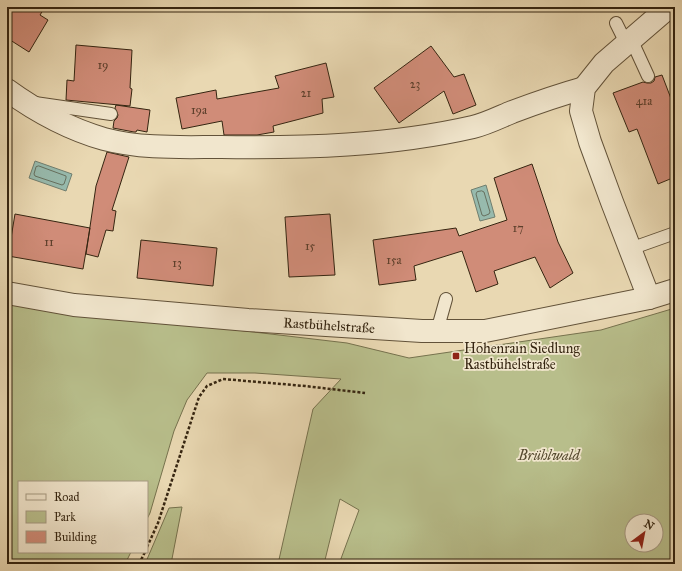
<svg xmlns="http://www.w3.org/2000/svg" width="682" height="571" font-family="'IM FELL Great Primer',serif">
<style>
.green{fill:#b8be8b;stroke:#76724e;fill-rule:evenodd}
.water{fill:#97baad;stroke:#707e6f}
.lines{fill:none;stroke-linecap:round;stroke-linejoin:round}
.shore{stroke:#66705f;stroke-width:1}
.building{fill:#d08c78;stroke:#352511}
.lane-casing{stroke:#625239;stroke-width:14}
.street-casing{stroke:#625239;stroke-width:24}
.path{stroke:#352511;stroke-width:2.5;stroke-dasharray:3 2;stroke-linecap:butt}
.lane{stroke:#f1e6cd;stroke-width:12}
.street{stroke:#f1e6cd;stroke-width:22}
.poi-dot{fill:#8f2418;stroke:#f1e6cd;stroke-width:1.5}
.labels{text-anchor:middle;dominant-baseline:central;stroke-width:3.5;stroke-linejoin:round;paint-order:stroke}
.number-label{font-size:12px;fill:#5c3f2b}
.street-label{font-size:14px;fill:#352511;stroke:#f1e6cd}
.poi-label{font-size:14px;fill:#352511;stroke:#f1e6cd;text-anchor:start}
.park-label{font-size:14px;font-style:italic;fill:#564b30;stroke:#f1e6cd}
</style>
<rect width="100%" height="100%" fill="#e9d8b2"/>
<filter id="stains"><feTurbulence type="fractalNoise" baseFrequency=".005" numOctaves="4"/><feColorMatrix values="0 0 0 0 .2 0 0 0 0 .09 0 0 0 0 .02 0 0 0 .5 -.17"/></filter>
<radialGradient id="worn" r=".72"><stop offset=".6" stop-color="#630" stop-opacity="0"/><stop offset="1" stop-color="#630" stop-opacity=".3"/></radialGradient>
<!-- green -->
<path class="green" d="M 7,303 L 347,343 L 409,358 L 601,330 L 675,308 L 675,564 L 339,564 L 359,510 L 340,499 L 324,564 L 278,564 L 313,409 L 341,379 L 255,373 L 207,373 L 187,400 L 174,431 L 150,513 L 147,519 L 147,482 L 19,482 L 19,552 L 131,552 L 125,564 L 7,564 ZM 632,521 L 656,521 L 656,545 L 632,545 Z
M 182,507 L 171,564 L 145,564 L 169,508 Z"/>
<!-- water -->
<path class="water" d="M 35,161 L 72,174 L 66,191 L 29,178 Z
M 486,185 L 495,217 L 480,221 L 471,190 Z"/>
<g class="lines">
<!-- shore -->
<path class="shore" d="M 39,166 L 66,176 L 66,178 L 64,184 L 62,185 L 35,176 L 34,174 L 36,167 Z
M 482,191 L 484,192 L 490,212 L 489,214 L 484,216 L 482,215 L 476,194 L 477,192 Z"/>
</g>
<!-- building -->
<path class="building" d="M 7,7 L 45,7 L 40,15 L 48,20 L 29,52 L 7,38 Z
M 76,45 L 132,50 L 130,88 L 132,89 L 130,106 L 66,100 L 67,80 L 74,81 Z
M 431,46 L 454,77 L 464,74 L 476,105 L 453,114 L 444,91 L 399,123 L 374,88 Z
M 326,63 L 334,97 L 322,99 L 323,113 L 273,126 L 274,132 L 257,135 L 224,135 L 222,121 L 182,129 L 176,98 L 216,90 L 217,99 L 279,88 L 275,76 Z
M 662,75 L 675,109 L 675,177 L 658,184 L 637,129 L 629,132 L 613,93 L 643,82 L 647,83 L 651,83 L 654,81 L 655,77 Z
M 116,105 L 150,110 L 147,132 L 137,130 L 136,132 L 134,132 L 113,128 L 114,121 L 117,118 L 118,115 L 115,108 Z
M 107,152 L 129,157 L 112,210 L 116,211 L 113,231 L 106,230 L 98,257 L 86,254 L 96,186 Z
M 532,164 L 558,242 L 573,273 L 550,288 L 535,257 L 494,271 L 498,284 L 476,292 L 462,251 L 414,266 L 416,280 L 379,285 L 373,240 L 456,228 L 459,236 L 507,220 L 494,178 Z
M 15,214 L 90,228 L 83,269 L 8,256 Z
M 330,214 L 335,275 L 289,277 L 285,217 Z
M 141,240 L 217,248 L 213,286 L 137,278 Z"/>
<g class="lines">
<!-- lane casing -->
<g class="lane-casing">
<path id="lane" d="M 616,23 L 626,43
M 631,39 L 648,76
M 35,103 L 111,114
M 630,249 L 675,233
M 437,331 L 446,299"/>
</g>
<!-- street casing -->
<g class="street-casing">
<g id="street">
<path d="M 7,90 C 36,111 69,129 104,139 C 142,149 181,147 221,147 C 305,148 390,146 473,127 C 486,124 500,117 512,112 C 536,103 559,95 584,88"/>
<path id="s1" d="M 7,293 L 74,305 L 248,320 L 422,331 L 485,331 L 649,298 L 675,290"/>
<path d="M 649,298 L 612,202 L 590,142 L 581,111 L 584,88 L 604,63 L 669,7"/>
</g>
</g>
<!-- path -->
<path class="path" d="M 147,547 L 158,523 L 199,397 L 207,386 L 223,379 L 305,386 L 365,393
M 139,564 L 145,552"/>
<!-- lane -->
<use href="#lane" class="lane"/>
<!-- street -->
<use href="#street" class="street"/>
</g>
<!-- markers -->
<rect class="poi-dot" x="452" y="352" width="8" height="8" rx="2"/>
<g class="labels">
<!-- number labels -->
<g class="number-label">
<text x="103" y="65">19</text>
<text x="415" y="84">23</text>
<text x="306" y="93">21</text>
<text x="644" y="101">41a</text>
<text x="199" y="110">19a</text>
<text x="518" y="228">17</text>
<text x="49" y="242">11</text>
<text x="310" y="246">15</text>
<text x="394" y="260">15a</text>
<text x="177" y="263">13</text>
</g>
<!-- street labels -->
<g class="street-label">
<text stroke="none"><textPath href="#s1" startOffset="324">Rastbühelstraße</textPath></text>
</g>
<!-- poi labels -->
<g class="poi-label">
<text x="464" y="348">Hohenrain Siedlung<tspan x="464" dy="16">Rastbühelstraße</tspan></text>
</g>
<!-- park labels -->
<g class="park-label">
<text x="549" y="455">Brühlwald</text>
</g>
</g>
<!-- margin -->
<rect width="682" height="571" fill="none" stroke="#e9d8b2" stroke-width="24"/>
<rect x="8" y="8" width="666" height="555" fill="none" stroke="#352511" stroke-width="2"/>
<rect x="12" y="12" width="658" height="547" fill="none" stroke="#352511"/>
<!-- legend -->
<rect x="18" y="481" width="130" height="72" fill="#f1e6cd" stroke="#a69982"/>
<rect x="26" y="494" width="20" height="6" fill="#f1e6cd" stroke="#a69982"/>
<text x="54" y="501" font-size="12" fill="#352511">Road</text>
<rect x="26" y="511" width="20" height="12" fill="#b8be8b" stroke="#a69982"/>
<text x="54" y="521" font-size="12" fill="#352511">Park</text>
<rect x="26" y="531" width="20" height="12" fill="#d08c78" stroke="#a69982"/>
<text x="54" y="541" font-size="12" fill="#352511">Building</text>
<!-- north arrow -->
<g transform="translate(644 533) rotate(32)"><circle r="19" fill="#f1e6cd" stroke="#a69982"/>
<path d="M0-3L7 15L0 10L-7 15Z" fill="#8f2418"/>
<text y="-6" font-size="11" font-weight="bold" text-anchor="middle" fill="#352511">N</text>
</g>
<rect width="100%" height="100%" filter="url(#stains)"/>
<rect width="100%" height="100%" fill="url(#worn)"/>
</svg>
